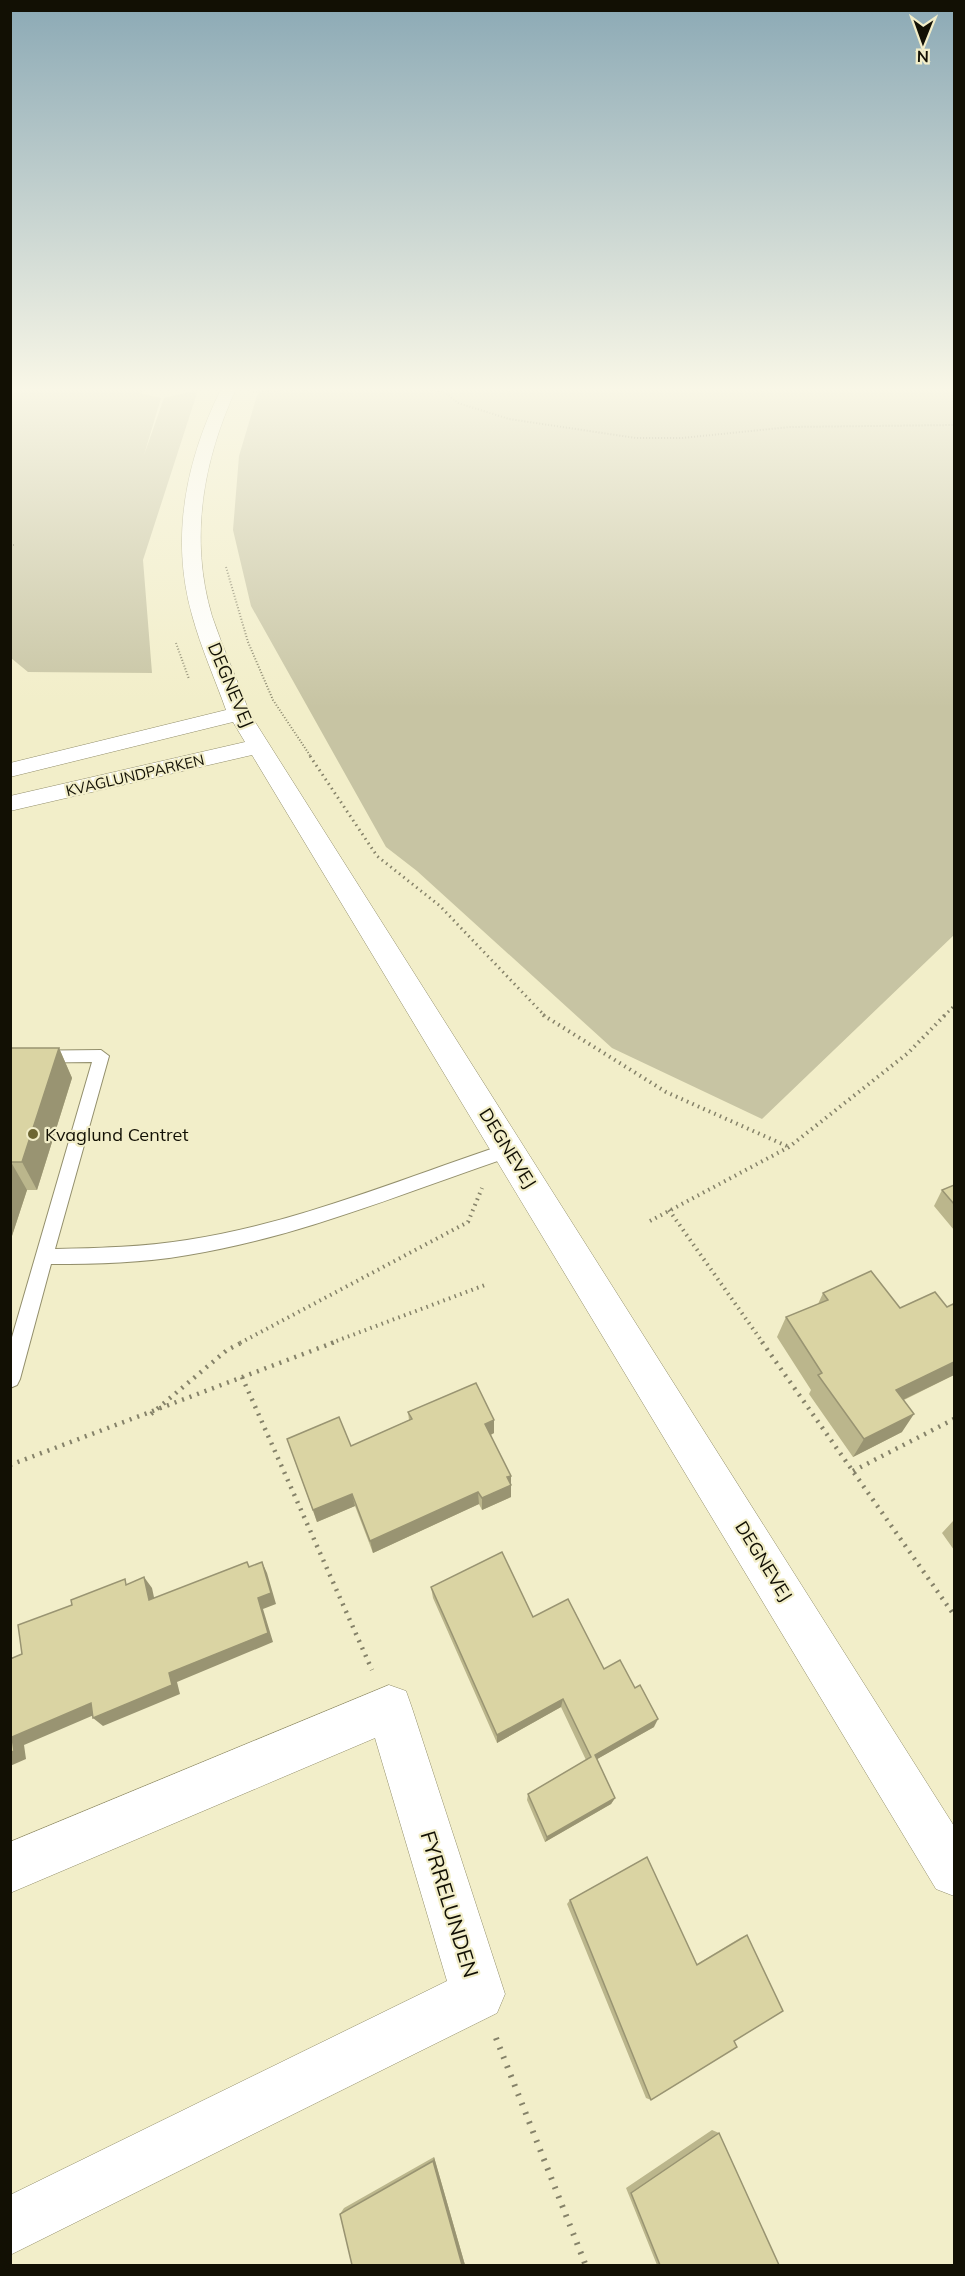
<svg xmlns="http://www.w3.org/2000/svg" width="965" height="2276" font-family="Mulish,sans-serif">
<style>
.green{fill:#c7c4a3}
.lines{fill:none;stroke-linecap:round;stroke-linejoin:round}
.lane-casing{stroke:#938f6c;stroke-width:2}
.street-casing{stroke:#938f6c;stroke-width:1}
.secondary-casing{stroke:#938f6c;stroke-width:1}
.path-far4{stroke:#858269;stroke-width:2;stroke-dasharray:1 2;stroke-linecap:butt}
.path-far3{stroke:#858269;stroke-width:3;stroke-dasharray:1.5 4;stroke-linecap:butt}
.path-far2{stroke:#858269;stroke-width:4;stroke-dasharray:1.5 4.5;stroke-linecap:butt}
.path-far1{stroke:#858269;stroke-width:4.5;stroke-dasharray:2 6;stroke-linecap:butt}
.path{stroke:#858269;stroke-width:6;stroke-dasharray:2 8;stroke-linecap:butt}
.lane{fill:#fff;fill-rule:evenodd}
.street{fill:#fff;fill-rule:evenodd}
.secondary{fill:#fff;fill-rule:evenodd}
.wall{fill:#bbb68c}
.shaded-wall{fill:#999472}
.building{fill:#dad4a3;stroke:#999472;stroke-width:1.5}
.poi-dot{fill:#6d6633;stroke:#f2eec9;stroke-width:2}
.labels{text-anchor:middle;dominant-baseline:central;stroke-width:4.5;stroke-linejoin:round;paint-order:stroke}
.far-street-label{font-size:15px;fill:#121004;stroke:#f2eec9}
.street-label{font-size:18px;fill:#121004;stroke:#f2eec9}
.poi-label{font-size:18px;fill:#121004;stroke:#f2eec9;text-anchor:start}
.near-street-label{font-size:21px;fill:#121004;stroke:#f2eec9}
</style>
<rect width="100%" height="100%" fill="#f2eec9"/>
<!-- green -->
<path class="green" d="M 11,389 L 146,389 L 140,393 L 161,398 L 144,455 L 164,398 L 198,390 L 143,560 L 152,673 L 28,672 L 11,658 Z
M 259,389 L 954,389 L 954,935 L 762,1119 L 612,1048 L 417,871 L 386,847 L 251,606 L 233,530 L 239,456 Z"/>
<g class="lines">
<!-- lane casing -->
<g class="lane-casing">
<path id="lane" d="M 101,1050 L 109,1056 L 55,1249 C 99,1248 144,1247 187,1240 C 298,1223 403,1178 509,1143 L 515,1145 L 517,1150 L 515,1155 C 408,1191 300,1237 188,1255 C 143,1263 97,1264 51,1264 L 20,1379 L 17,1385 L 10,1388 L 10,1344 L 92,1062 L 10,1063 L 10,1051 Z"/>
</g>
<!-- street casing -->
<g class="street-casing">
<path id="street" d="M 389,1685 L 406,1691 L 412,1708 L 505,1994 L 497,2013 L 10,2255 L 10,2195 L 447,1981 L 375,1738 L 10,1893 L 10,1842 Z"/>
</g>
<!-- secondary casing -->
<g class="secondary-casing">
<path id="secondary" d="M 221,389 L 236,389 C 203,461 189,538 212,616 C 223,649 238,681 250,714 L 954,1826 L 954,1896 L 936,1889 L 252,755 L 10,811 L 10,796 L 245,742 L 233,722 L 10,777 L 10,763 L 226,710 C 215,679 201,648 192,615 C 170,537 186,460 221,389 Z"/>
</g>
<!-- path-far4 -->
<path class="path-far4" d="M 432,389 L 447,394 L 458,403 L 509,419 L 636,438 L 682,438 L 790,427 L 954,425
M 951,389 L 954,404
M 253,392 L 309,389
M 10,545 L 14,545
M 226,567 L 248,642 L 273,700 L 311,757
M 176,643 L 189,679"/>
<!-- path-far3 -->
<path class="path-far3" d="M 310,756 L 377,856 L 440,906 L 545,1016
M 944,1016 L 954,1006"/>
<!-- path-far2 -->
<path class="path-far2" d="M 543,1015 L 666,1092 L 789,1147
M 669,1210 L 763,1343
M 650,1221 L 789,1147 L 908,1053 L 945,1015
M 240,1343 L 468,1222 L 482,1188
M 331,1343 L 485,1285"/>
<!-- path-far1 -->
<path class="path-far1" d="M 762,1342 L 954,1615
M 242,1377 L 372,1670
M 151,1414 L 227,1350 L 243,1342
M 10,1465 L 335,1342
M 853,1471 L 954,1419"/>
<!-- path -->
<path class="path" d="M 496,2038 L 586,2266"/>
<!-- lane -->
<use href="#lane" class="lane"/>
<!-- street -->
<use href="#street" class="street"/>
<!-- secondary -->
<use href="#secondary" class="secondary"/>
</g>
<!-- wall -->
<path class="wall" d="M 10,1048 L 59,1048 L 72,1078 L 37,1190 L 27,1190 L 10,1242 Z
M 954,1185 L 954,1230 L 934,1206 L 942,1190 Z
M 823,1293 L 954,1375 L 904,1400 L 902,1432 L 853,1457 L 809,1394 L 811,1390 L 777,1337 L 786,1317 L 818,1304 Z
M 408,1412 L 494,1433 L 491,1435 L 511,1485 L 511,1497 L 482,1510 L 479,1504 L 373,1553 L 355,1506 L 317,1522 L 287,1439 L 351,1446 L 409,1420 Z
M 953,1521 L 954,1521 L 954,1550 L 942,1533 Z
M 431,1587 L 533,1617 L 604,1669 L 654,1727 L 597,1759 L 615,1798 L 611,1804 L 545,1842 L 527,1800 L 528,1794 L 586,1760 L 561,1707 L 497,1743 L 433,1598 Z
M 570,1900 L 697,1964 L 740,1938 L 747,1935 L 734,2041 L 651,2100 L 646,2098 L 567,1904 Z
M 712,2130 L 719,2133 L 779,2265 L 657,2265 L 626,2188 Z
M 434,2157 L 465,2265 L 352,2265 L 340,2214 L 344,2208 Z"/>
<!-- shaded-wall -->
<path class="shaded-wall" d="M 59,1048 L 72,1078 L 37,1190 L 22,1162 Z
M 11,1162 L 27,1190 L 10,1242 L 10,1164 Z
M 954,1362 L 954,1375 L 884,1409 L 896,1390 Z
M 914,1414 L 902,1432 L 853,1457 L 864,1439 Z
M 494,1420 L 494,1433 L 485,1437 L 485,1424 Z
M 511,1476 L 511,1497 L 482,1510 L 482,1498 L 507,1477 Z
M 478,1492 L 479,1504 L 373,1553 L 370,1541 Z
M 352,1494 L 355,1506 L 317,1522 L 313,1510 Z
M 262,1562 L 267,1573 L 276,1604 L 263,1609 L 273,1642 L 177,1682 L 180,1694 L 103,1726 L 93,1718 L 169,1673 L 258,1598 Z
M 144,1577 L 152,1588 L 157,1611 L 149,1600 Z
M 563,1699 L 561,1707 L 497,1743 L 497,1735 Z
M 91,1703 L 101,1712 L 24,1745 L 26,1759 L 10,1766 L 12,1737 Z
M 658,1719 L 654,1727 L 592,1762 L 595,1755 Z
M 615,1798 L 611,1804 L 545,1842 L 547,1837 Z
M 434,2157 L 465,2265 L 462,2265 L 433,2161 Z"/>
<!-- building -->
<path class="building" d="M 10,1048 L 59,1048 L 22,1162 L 11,1162 L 10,1164 Z
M 954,1185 L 954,1204 L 942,1190 Z
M 871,1271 L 900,1308 L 935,1292 L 947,1307 L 953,1304 L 954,1306 L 954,1362 L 896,1390 L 914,1414 L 864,1439 L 818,1375 L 822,1373 L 786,1317 L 828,1300 L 823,1293 Z
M 476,1383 L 494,1420 L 485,1424 L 511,1476 L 507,1477 L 511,1485 L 482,1498 L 478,1492 L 370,1541 L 352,1494 L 313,1510 L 287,1439 L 339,1417 L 351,1446 L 412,1419 L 408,1412 Z
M 502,1552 L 533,1617 L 568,1599 L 604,1669 L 620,1660 L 635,1688 L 640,1685 L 658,1719 L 595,1755 L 615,1798 L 547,1837 L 528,1794 L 591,1757 L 563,1699 L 497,1735 L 431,1587 Z
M 247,1562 L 249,1567 L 262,1562 L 271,1593 L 258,1598 L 268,1633 L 169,1673 L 172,1685 L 93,1718 L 91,1703 L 12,1737 L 14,1751 L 10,1753 L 10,1659 L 22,1654 L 18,1625 L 72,1605 L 71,1600 L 125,1579 L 126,1585 L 144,1577 L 149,1600 Z
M 647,1857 L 697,1965 L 747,1935 L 783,2011 L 734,2041 L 737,2047 L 651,2100 L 570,1900 Z
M 719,2133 L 779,2265 L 660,2265 L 631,2193 Z
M 433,2161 L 462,2265 L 352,2265 L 340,2214 Z"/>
<!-- sky -->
<linearGradient id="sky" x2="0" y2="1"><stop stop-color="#8ba9b5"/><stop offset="0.55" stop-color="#f9f7e7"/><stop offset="1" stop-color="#f9f7e7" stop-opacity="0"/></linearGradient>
<rect width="965" height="708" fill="url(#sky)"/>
<!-- markers -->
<circle class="poi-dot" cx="33" cy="1134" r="6"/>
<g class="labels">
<!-- far-street labels -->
<g class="far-street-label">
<text transform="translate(135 775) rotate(-13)">KVAGLUNDPARKEN</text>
</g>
<!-- street labels -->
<g class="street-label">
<text transform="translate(231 685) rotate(67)">DEGNEVEJ</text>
<text transform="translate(508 1148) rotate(58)">DEGNEVEJ</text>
<text transform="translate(764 1561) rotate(58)">DEGNEVEJ</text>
</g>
<!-- poi labels -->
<g class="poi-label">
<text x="45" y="1134">Kvaglund Centret</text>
</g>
<!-- near-street labels -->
<g class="near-street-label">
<text transform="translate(450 1904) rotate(73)">FYRRELUNDEN</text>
</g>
</g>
<!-- border -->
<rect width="965" height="2276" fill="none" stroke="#121004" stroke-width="24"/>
<!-- north arrow -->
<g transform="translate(923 42) rotate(181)" stroke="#f2eec9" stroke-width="4.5" paint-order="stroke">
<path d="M0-4.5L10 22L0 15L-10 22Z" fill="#121004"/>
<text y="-9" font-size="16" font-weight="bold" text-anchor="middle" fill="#121004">N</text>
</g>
</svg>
